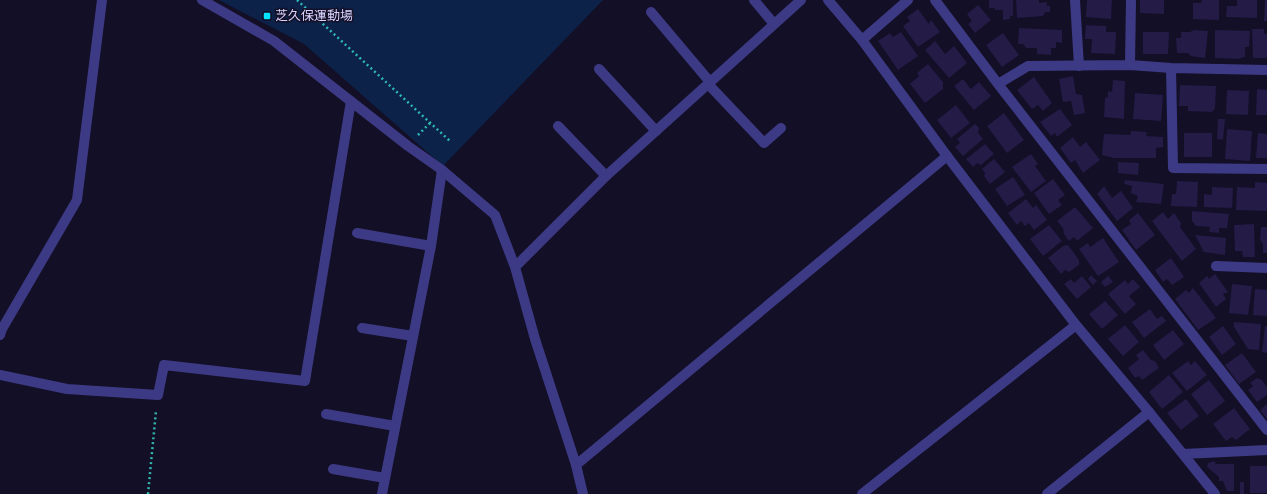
<svg xmlns="http://www.w3.org/2000/svg" width="1267" height="494" font-family="'Sofia Sans Condensed','Noto Sans JP',sans-serif">
<style>
.water{fill:#0c2248}
.building{fill:#241b47}
.lines{fill:none;stroke-linecap:round;stroke-linejoin:round}
.path{stroke:#2fb8b0;stroke-width:2.5;stroke-dasharray:2 3;stroke-linecap:butt}
.service{stroke:#3d3a85;stroke-width:10}
.minor{stroke:#3d3a85;stroke-width:10}
.poi-dot{fill:#00e5ff;stroke:#130f26;stroke-width:1.5}
.labels{text-anchor:middle;dominant-baseline:central;stroke-width:3;stroke-linejoin:round;paint-order:stroke}
.poi-label{font-size:13px;fill:#d9d4ff;stroke:#130f26;text-anchor:start}
</style>
<rect width="100%" height="100%" fill="#130f26"/>
<!-- water -->
<path class="water" d="M 219,0 L 603,0 L 443,166 L 304,44 Z"/>
<!-- building -->
<path class="building" d="M 989,0 L 1013,0 L 1013,16 L 1010,16 L 1010,19 L 1003,20 L 1003,10 L 995,10 L 995,8 L 989,8 Z
M 1016,0 L 1039,0 L 1039,3 L 1047,2 L 1047,6 L 1050,6 L 1050,12 L 1045,12 L 1043,16 L 1017,18 Z
M 1087,0 L 1112,0 L 1111,19 L 1086,17 Z
M 1140,0 L 1164,0 L 1164,14 L 1140,13 Z
M 1202,0 L 1219,0 L 1219,20 L 1193,19 L 1193,3 L 1201,3 Z
M 1237,0 L 1257,0 L 1257,18 L 1226,17 L 1227,6 L 1237,6 Z
M 1265,0 L 1267,0 L 1267,21 L 1264,21 Z
M 978,5 L 991,20 L 975,33 L 968,24 L 972,21 L 967,14 Z
M 918,9 L 929,24 L 931,20 L 940,32 L 918,47 L 903,26 L 910,21 L 907,17 Z
M 1086,25 L 1106,26 L 1106,32 L 1116,32 L 1115,54 L 1091,53 L 1092,39 L 1085,39 Z
M 1019,28 L 1062,30 L 1062,43 L 1056,42 L 1056,48 L 1051,48 L 1051,55 L 1037,54 L 1037,48 L 1026,48 L 1023,44 L 1018,44 Z
M 1252,29 L 1264,29 L 1264,34 L 1267,34 L 1267,58 L 1253,58 Z
M 1194,30 L 1208,31 L 1205,58 L 1191,56 L 1188,53 L 1177,53 L 1176,38 L 1181,38 L 1181,32 L 1190,32 Z
M 1215,30 L 1250,31 L 1249,47 L 1245,47 L 1245,57 L 1238,59 L 1215,58 Z
M 901,32 L 918,56 L 898,70 L 878,41 L 890,33 L 893,37 Z
M 1143,32 L 1169,32 L 1168,54 L 1143,54 Z
M 1003,33 L 1019,55 L 1002,67 L 986,45 Z
M 935,41 L 945,54 L 954,46 L 967,63 L 949,78 L 925,50 Z
M 928,64 L 943,82 L 943,89 L 925,103 L 910,84 L 919,76 L 917,73 Z
M 1073,76 L 1076,94 L 1082,95 L 1085,113 L 1074,115 L 1071,101 L 1063,102 L 1059,79 Z
M 1034,77 L 1052,103 L 1043,111 L 1038,105 L 1032,109 L 1017,90 Z
M 963,79 L 971,89 L 979,82 L 991,96 L 974,110 L 954,86 Z
M 1113,80 L 1125,81 L 1124,119 L 1104,117 L 1105,98 L 1108,97 L 1108,91 L 1112,92 Z
M 1180,85 L 1216,86 L 1215,108 L 1212,112 L 1188,111 L 1188,106 L 1179,106 Z
M 1257,89 L 1267,90 L 1267,115 L 1256,115 Z
M 1227,90 L 1249,91 L 1248,115 L 1226,114 Z
M 1135,93 L 1163,95 L 1161,121 L 1133,119 Z
M 956,105 L 970,123 L 951,138 L 937,120 Z
M 1060,109 L 1072,125 L 1057,137 L 1055,133 L 1051,136 L 1040,122 Z
M 1004,113 L 1024,140 L 1007,153 L 987,126 Z
M 1218,119 L 1225,119 L 1223,140 L 1217,139 Z
M 975,124 L 979,128 L 978,133 L 983,139 L 963,156 L 955,147 L 960,143 L 957,139 Z
M 1227,129 L 1252,131 L 1250,161 L 1225,159 Z
M 1131,131 L 1147,132 L 1146,136 L 1163,137 L 1163,147 L 1156,148 L 1156,158 L 1114,158 L 1102,155 L 1104,134 L 1130,135 Z
M 1184,133 L 1212,133 L 1212,157 L 1184,157 Z
M 1258,133 L 1267,134 L 1267,158 L 1256,158 Z
M 1073,137 L 1080,147 L 1086,142 L 1100,160 L 1083,173 L 1075,160 L 1071,163 L 1060,148 Z
M 985,144 L 994,154 L 981,165 L 977,163 L 973,167 L 966,159 Z
M 1031,154 L 1038,164 L 1035,166 L 1046,181 L 1031,192 L 1012,167 Z
M 994,159 L 1005,172 L 990,184 L 984,176 L 985,173 L 982,169 Z
M 1118,162 L 1139,163 L 1138,175 L 1118,173 Z
M 1013,177 L 1025,195 L 1007,206 L 995,189 Z
M 1053,179 L 1065,195 L 1058,200 L 1062,205 L 1049,214 L 1034,193 Z
M 1125,180 L 1164,184 L 1161,204 L 1136,202 L 1138,196 L 1131,193 L 1132,186 L 1124,184 Z
M 1177,181 L 1198,182 L 1197,207 L 1171,206 L 1172,194 L 1176,194 Z
M 1255,182 L 1267,183 L 1267,211 L 1236,210 L 1237,187 L 1255,188 Z
M 1104,186 L 1112,198 L 1121,191 L 1133,208 L 1117,221 L 1097,194 Z
M 1212,187 L 1233,188 L 1232,208 L 1204,207 L 1204,194 L 1212,195 Z
M 1026,199 L 1033,208 L 1036,205 L 1047,220 L 1034,230 L 1029,223 L 1025,226 L 1021,221 L 1017,225 L 1008,213 Z
M 1075,207 L 1093,228 L 1077,241 L 1074,237 L 1069,241 L 1064,234 L 1063,228 L 1057,221 Z
M 1192,211 L 1229,214 L 1227,228 L 1219,228 L 1219,233 L 1209,232 L 1210,227 L 1196,226 L 1192,221 Z
M 1163,212 L 1168,219 L 1174,213 L 1181,223 L 1180,227 L 1196,249 L 1182,261 L 1152,221 Z
M 1138,213 L 1155,235 L 1136,250 L 1122,230 L 1131,224 L 1129,220 Z
M 1254,224 L 1255,257 L 1243,257 L 1242,251 L 1235,251 L 1234,225 Z
M 1049,225 L 1062,241 L 1043,256 L 1030,239 Z
M 1261,227 L 1267,227 L 1267,253 L 1263,253 L 1263,244 L 1260,240 Z
M 1195,235 L 1226,238 L 1225,255 L 1204,252 Z
M 1103,238 L 1119,262 L 1098,276 L 1079,249 L 1088,243 L 1090,247 Z
M 1068,245 L 1079,260 L 1079,265 L 1069,272 L 1065,270 L 1061,274 L 1048,258 L 1063,246 Z
M 1171,258 L 1184,277 L 1172,285 L 1167,279 L 1163,282 L 1155,270 Z
M 1215,274 L 1228,292 L 1223,294 L 1226,299 L 1216,307 L 1199,283 L 1207,276 L 1209,279 Z
M 1091,275 L 1097,281 L 1093,285 L 1088,279 Z
M 1082,276 L 1091,287 L 1077,299 L 1064,284 L 1071,279 L 1074,283 Z
M 1108,276 L 1113,282 L 1105,287 L 1101,282 Z
M 1133,279 L 1140,287 L 1129,296 L 1136,304 L 1125,314 L 1108,294 L 1125,280 L 1128,284 Z
M 1232,284 L 1252,286 L 1248,315 L 1229,313 Z
M 1193,288 L 1216,318 L 1198,330 L 1175,299 L 1186,290 L 1189,293 Z
M 1255,289 L 1267,290 L 1267,316 L 1253,315 Z
M 1105,301 L 1118,315 L 1102,329 L 1089,314 Z
M 1150,309 L 1157,319 L 1162,316 L 1166,321 L 1144,338 L 1132,322 Z
M 1234,322 L 1261,324 L 1259,350 L 1248,349 L 1234,327 Z
M 1125,325 L 1139,342 L 1123,356 L 1108,339 Z
M 1223,326 L 1236,344 L 1222,355 L 1209,337 Z
M 1265,326 L 1267,326 L 1267,353 L 1262,352 Z
M 1173,330 L 1184,344 L 1164,360 L 1153,345 Z
M 1143,350 L 1151,360 L 1155,361 L 1159,368 L 1142,380 L 1139,376 L 1135,378 L 1128,368 L 1139,359 L 1136,355 Z
M 1242,353 L 1256,372 L 1239,384 L 1225,365 Z
M 1188,361 L 1191,365 L 1195,361 L 1207,375 L 1187,391 L 1172,373 Z
M 1169,375 L 1183,392 L 1162,409 L 1149,392 Z
M 1257,378 L 1262,380 L 1267,387 L 1267,395 L 1257,402 L 1248,390 L 1253,386 L 1250,383 Z
M 1209,380 L 1225,401 L 1207,415 L 1191,394 Z
M 1186,399 L 1199,416 L 1181,430 L 1167,413 Z
M 1267,404 L 1267,419 L 1260,410 Z
M 1234,408 L 1250,429 L 1236,440 L 1232,437 L 1226,441 L 1213,424 Z
M 1214,461 L 1216,464 L 1234,464 L 1234,491 L 1227,491 L 1223,481 L 1219,481 L 1219,477 L 1207,467 L 1208,463 Z
M 1250,466 L 1267,466 L 1267,493 L 1250,493 Z
M 1240,482 L 1244,482 L 1244,494 L 1240,494 Z"/>
<g class="lines">
<!-- path -->
<path class="path" d="M 297,0 L 451,142
M 418,135 L 430,123
M 148,494 L 156,411"/>
<!-- service -->
<path class="service" d="M 754,0 L 774,24
M 1075,0 L 1079,66
M 651,12 L 710,82
M 599,69 L 656,131
M 708,84 L 764,143 L 781,128
M 558,126 L 606,176
M 357,233 L 431,246
M 1216,266 L 1267,268
M 362,328 L 413,336
M 326,414 L 395,426
M 576,465 L 947,156
M 333,469 L 385,478
M 382,494 L 431,246 L 442,170
M 1047,494 L 1149,412"/>
<!-- minor -->
<path class="minor" d="M 202,0 L 274,41 L 408,146 L 442,170 L 495,215 L 515,267 L 535,339 L 576,465 L 583,494
M 828,0 L 862,40 L 947,156 L 1076,325 L 1149,412 L 1215,494
M 935,0 L 998,84 L 1267,430
M 862,40 L 908,0
M 1130,65 L 1131,0
M 1171,68 L 1173,168 L 1267,169
M 998,84 L 1028,66 L 1130,65 L 1171,68 L 1267,70
M 515,267 L 606,176 L 801,0
M 0,335 L 2,329 L 77,200 L 102,0
M 0,375 L 67,389 L 158,395 L 164,365 L 305,381 L 351,101
M 1183,454 L 1267,450
M 862,494 L 1076,325"/>
</g>
<!-- markers -->
<rect class="poi-dot" x="263" y="12" width="8" height="8" rx="2"/>
<g class="labels">
<!-- poi labels -->
<g class="poi-label">
<text x="275" y="16">芝久保運動場</text>
</g>
</g>
</svg>
